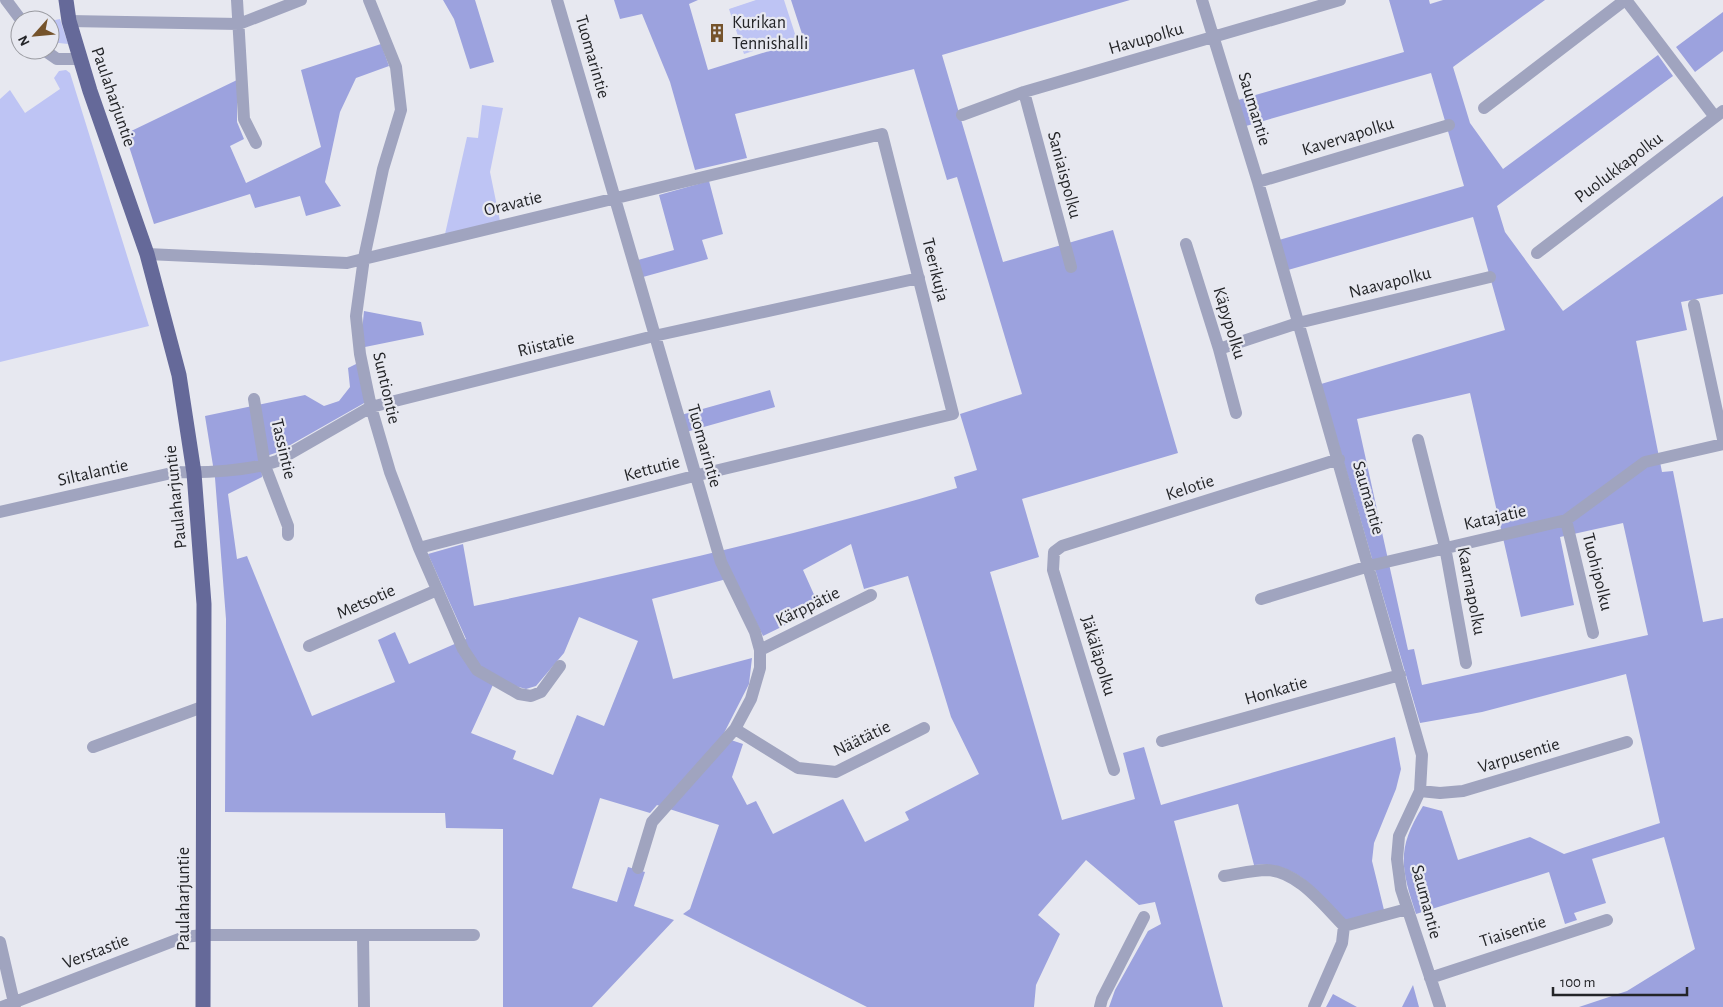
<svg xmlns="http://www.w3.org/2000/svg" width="1723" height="1007" font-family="'Alegreya Sans',sans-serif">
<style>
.green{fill:#bec4f4}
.forest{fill:#9ca2de;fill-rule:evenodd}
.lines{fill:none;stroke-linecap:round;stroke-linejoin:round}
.minor{stroke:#a0a4bf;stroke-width:12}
.major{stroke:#656999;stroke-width:15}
.labels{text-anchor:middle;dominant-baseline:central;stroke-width:4.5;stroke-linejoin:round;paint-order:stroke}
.poi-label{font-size:18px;fill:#242528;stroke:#e7e8f0;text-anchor:start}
.street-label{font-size:18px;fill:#242528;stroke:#e7e8f0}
</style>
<rect width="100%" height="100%" fill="#e7e8f0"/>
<!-- green -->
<path class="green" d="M 756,0 L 784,0 L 796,37 L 744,54 L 729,9 Z
M 60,19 L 68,44 L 50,42 L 50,21 Z
M 66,70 L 70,73 L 149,326 L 0,362 L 0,99 L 10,90 L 25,113 L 60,89 L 54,78 L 59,71 Z
M 482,105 L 503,108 L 490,172 L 500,221 L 445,234 L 467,137 L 478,138 Z"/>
<!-- forest -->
<path class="forest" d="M 443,0 L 475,0 L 494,62 L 470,69 L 454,19 Z
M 614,0 L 698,0 L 689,4 L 708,70 L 804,40 L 791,0 L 1130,0 L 942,55 L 1003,262 L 1113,230 L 1178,453 L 1022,499 L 1039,557 L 990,572 L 1062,820 L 1135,799 L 1123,753 L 1144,747 L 1161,805 L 1395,737 L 1401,769 L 1396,789 L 1374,843 L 1372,861 L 1384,910 L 1345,921 C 1319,893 1297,860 1254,865 L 1238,804 L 1174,821 L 1223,1007 L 1109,1007 L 1115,990 L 1148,931 L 1161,924 L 1155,902 L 1139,905 L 1086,860 L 1038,915 L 1060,934 L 1036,985 L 1034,1007 L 867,1007 L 683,914 L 690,909 L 719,825 L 657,805 L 650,813 L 600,798 L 572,888 L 617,902 L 628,867 L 645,872 L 634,906 L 674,920 L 592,1007 L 503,1007 L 503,829 L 446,828 L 445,813 L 225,812 L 226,619 L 215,478 L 205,416 L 305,395 L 324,406 L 339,401 L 350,387 L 348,368 L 358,363 L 366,402 L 278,452 L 261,458 L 262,477 L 228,494 L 237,559 L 247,556 L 312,716 L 395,682 L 378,640 L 395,632 L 409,664 L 466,639 L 428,554 L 463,544 L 474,606 C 637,572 798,535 957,488 L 954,477 L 977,470 L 960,414 L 1022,394 L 957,177 L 947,180 L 914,69 L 735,114 L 747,158 L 695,170 L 670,82 L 642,14 L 620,19 ZM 851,544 L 864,589 L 908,576 L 951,717 L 979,774 L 905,812 L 909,820 L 865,842 L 843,799 L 773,834 L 756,801 L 747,805 L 732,777 L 743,744 L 722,737 L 749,684 L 752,658 L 673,679 L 652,599 L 734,577 L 763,636 L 820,608 L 803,570 ZM 579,617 L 638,641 L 604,726 L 577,715 L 553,775 L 513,759 L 516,751 L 471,733 L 497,676 L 515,686 L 526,689 L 536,686 L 564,653 Z
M 1389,0 L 1429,0 L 1430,4 L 1443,0 L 1545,0 L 1453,67 L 1470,123 L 1503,169 L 1658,55 L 1673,76 L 1497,206 L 1505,232 L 1563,311 L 1723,196 L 1723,294 L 1681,302 L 1687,330 L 1636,341 L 1662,472 L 1673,471 L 1703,622 L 1723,618 L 1723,1007 L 1579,1007 L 1627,991 L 1695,949 L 1664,837 L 1592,859 L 1606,903 L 1574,913 L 1577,920 L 1565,924 L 1549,872 L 1416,914 C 1401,868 1396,849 1423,806 L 1442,811 L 1458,860 L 1530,837 L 1564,854 L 1660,823 L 1626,674 L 1482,712 L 1420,723 L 1321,384 L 1505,330 L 1473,217 L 1288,270 L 1279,240 L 1464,186 L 1431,73 L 1246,126 L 1238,100 L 1404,52 ZM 1470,393 L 1521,617 L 1574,605 L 1560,537 L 1623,523 L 1648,635 L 1422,685 L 1414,649 L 1408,650 L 1357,419 Z
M 1723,12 L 1723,51 L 1695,72 L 1676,47 Z
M 381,44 L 389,66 L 356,78 L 340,112 L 325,182 L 341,206 L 306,216 L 300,196 L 255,208 L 250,194 L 154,224 L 125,134 L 237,80 L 237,122 L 244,139 L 230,146 L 246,183 L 321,147 L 301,70 Z
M 709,181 L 723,234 L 702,240 L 708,259 L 643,277 L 638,260 L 674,250 L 659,195 Z
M 364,311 L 421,322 L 424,335 L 365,347 L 362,331 Z
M 770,390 L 775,407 L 686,432 L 681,415 Z
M 1413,985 L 1419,1007 L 1402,1007 Z
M 1333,994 L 1357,1007 L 1326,1007 Z"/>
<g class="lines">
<!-- minor -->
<path class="minor" d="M 6,0 L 21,20
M 237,0 L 244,119 L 256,143
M 369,0 L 396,67 L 401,110 L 383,169 L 364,258 L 356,316 L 360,354 L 371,407 L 390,472 L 419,548 L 463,649 L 477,670 L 519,694 L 531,696 L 541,692 L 560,666
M 557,0 L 721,562 L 755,632 L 760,650 L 760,668 L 751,699 L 735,729 L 652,822 L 638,868
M 1202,0 L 1258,182 L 1422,755 L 1420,791 L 1399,836 L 1397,859 L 1401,889 L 1440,1007
M 1626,0 L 1715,117
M 69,21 L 239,24 L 301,0
M 44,50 L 57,59 L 80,59
M 1024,92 L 1071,267
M 1484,108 L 1625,0
M 962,115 L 1024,92 L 1340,0
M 1258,182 L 1449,125
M 1186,244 L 1219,349 L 1236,413
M 1537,253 L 1723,111
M 147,254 L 347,263 L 882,134 L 953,414 L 694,476 L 419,548
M 1694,305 L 1723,439
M 1219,349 L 1298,323 L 1490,277
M 254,399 L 265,466 L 288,526 L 288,535
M 1418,440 L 1445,547 L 1466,663
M 0,512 L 176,472 C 205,473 249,471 277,461 L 371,407 L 654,336 L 919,278
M 1566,520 L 1593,633
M 1261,599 L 1369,566 L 1566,520 L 1645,462 L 1723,444
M 309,646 L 437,590
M 760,650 L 871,595
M 735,729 L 798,768 L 836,772 L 924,728
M 1162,741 L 1400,675
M 93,747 L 205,706
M 1114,770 L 1053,570 L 1054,552 L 1062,546 L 1339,459
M 1420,791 L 1440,793 L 1463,791 L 1627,742
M 1224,876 C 1238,874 1253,870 1267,870 C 1298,871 1324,906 1344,926
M 363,935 L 364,1007
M 0,942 L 15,1007
M 1430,978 L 1607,920
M 2,1007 L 184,937 L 203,935 L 474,935
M 1100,1007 L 1102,999 L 1144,917
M 1314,1007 L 1342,943 L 1344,926 L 1407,909"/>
<!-- major -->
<path class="major" d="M 66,0 L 69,21 L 90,91 L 147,254 L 179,375 L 194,473 L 204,604 L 203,1007"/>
</g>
<!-- icons -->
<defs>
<g id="building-bare" transform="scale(1.5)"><path d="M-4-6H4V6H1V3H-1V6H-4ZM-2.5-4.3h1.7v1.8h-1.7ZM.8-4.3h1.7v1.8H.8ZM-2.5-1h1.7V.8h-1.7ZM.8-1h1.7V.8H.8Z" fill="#75532b" stroke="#e7e8f0" stroke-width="2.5" paint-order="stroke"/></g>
</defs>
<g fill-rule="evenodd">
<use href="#building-bare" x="717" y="33"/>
</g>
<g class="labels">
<!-- poi labels -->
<g class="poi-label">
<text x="732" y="23">Kurikan<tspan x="732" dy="21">Tennishalli</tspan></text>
</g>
<!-- street labels -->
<g class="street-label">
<text transform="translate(1146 39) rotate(-16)">Havupolku</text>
<text transform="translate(592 57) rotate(74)">Tuomarintie</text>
<text transform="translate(113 97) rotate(71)">Paulaharjuntie</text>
<text transform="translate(1254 109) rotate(73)">Saumantie</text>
<text transform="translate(1348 137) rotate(-17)">Kavervapolku</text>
<text transform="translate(1619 168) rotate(-37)">Puolukkapolku</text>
<text transform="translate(1064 175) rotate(75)">Saniaispolku</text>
<text transform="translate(513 204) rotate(-14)">Oravatie</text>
<text transform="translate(935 270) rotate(76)">Teerikuja</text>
<text transform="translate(1390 283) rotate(-14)">Naavapolku</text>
<text transform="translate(1229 323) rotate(73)">Käpypolku</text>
<text transform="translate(546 345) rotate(-14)">Riistatie</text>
<text transform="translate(386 388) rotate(77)">Suntiontie</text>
<text transform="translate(704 446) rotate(74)">Tuomarintie</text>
<text transform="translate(283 449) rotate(77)">Tassintie</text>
<text transform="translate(652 469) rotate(-15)">Kettutie</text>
<text transform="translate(93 473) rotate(-13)">Siltalantie</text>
<text transform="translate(1190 488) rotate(-18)">Kelotie</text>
<text transform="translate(176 497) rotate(-96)">Paulaharjuntie</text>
<text transform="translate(1368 498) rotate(74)">Saumantie</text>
<text transform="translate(1495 518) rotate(-13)">Katajatie</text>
<text transform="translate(1597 572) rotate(76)">Tuohipolku</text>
<text transform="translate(1471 591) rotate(79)">Kaarnapolku</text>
<text transform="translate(366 602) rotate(-24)">Metsotie</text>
<text transform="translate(808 607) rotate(-26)">Kärppätie</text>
<text transform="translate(1098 656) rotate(73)">Jäkäläpolku</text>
<text transform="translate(1276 691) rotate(-16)">Honkatie</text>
<text transform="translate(862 739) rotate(-26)">Näätätie</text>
<text transform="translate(1519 756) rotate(-17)">Varpusentie</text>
<text transform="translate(184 899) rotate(-90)">Paulaharjuntie</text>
<text transform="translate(1426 902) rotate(75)">Saumantie</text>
<text transform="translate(1513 932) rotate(-18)">Tiaisentie</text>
<text transform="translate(96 952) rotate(-21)">Verstastie</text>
</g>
</g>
<!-- north arrow -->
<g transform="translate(35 35) rotate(243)"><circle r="24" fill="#e7e8f0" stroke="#999aa0"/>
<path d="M0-4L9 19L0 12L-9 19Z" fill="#75532b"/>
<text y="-8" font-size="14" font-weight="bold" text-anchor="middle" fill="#242528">N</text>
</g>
<!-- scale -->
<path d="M1553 987v8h134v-8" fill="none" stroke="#242528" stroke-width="2.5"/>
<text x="1560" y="987" font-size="15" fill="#242528" stroke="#e7e8f0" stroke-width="4" paint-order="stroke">100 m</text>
</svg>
